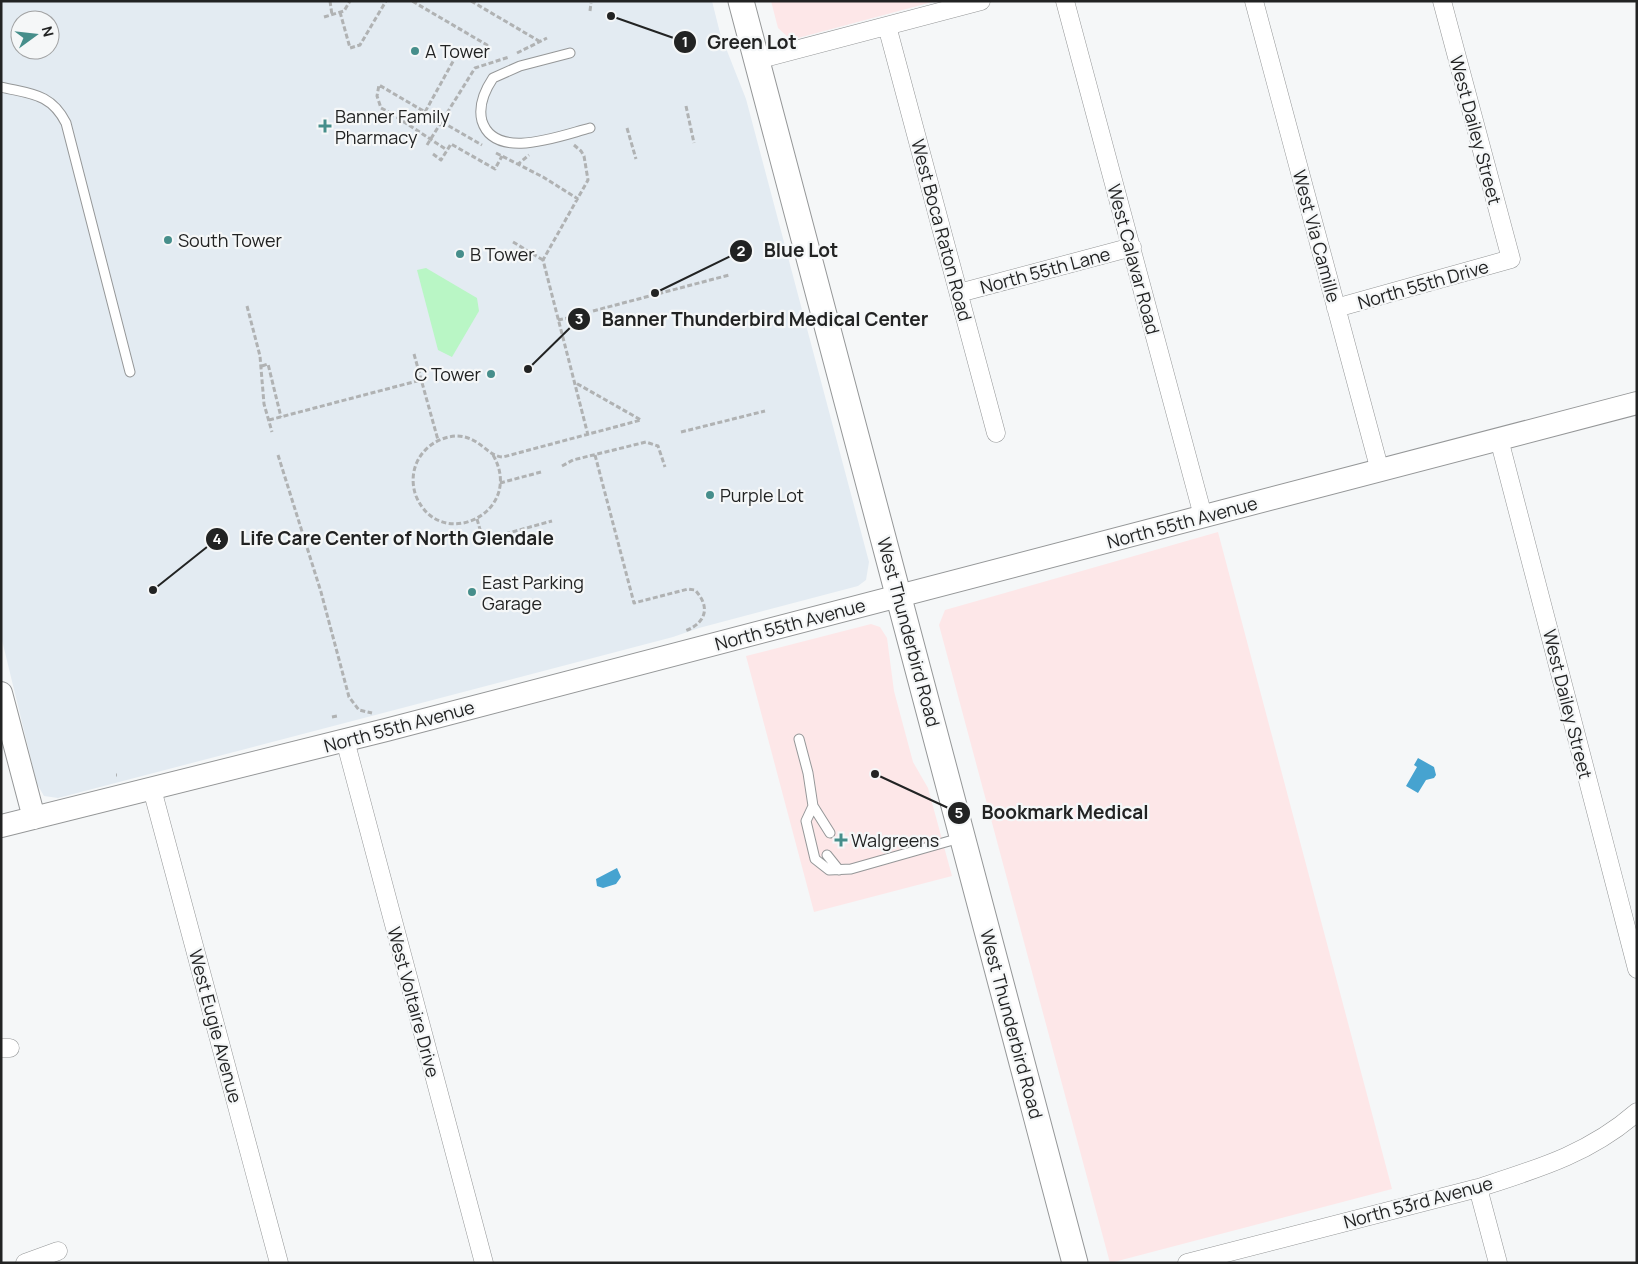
<svg xmlns="http://www.w3.org/2000/svg" width="1638" height="1264" font-family="Manrope,sans-serif">
<style>
.commercial{fill:#fde7e8}
.built{fill:#e3ebf2;fill-rule:evenodd}
.green{fill:#b9f6c5}
.water{fill:#46a3d0}
.lines{fill:none;stroke-linecap:round;stroke-linejoin:round}
.service-casing{stroke:#959798;stroke-width:11}
.minor-casing{stroke:#959798;stroke-width:19}
.tertiary-casing{stroke:#959798;stroke-width:24}
.secondary-casing{stroke:#959798;stroke-width:27}
.path{stroke:#b0b2b3;stroke-width:3;stroke-dasharray:5 2.5;stroke-linecap:butt}
.service{stroke:#fff;stroke-width:9}
.minor{stroke:#fff;stroke-width:18}
.tertiary{stroke:#fff;stroke-width:22}
.secondary{stroke:#fff;stroke-width:25}
.poi-dot{fill:#468e8b;stroke:#f5f7f8;stroke-width:2}
.labels{text-anchor:middle;dominant-baseline:central;stroke-width:4.5;stroke-linejoin:round;paint-order:stroke}
.poi-label{font-size:18px;fill:#222323;stroke:#f5f7f8;text-anchor:start}
.street-label{font-size:18px;fill:#222323;stroke:#f5f7f8}
.leader{fill:none;stroke:#222323;stroke-width:2}
.callout-dot{fill:#222323;stroke:#f5f7f8;stroke-width:2}
.mark-label{font-size:15px;text-anchor:middle;font-weight:bold;fill:#fff}
.callout-label{font-size:19px;text-anchor:middle;font-weight:bold;fill:#222323;stroke:#f5f7f8;stroke-width:4.5;stroke-linejoin:round;paint-order:stroke}
</style>
<rect width="100%" height="100%" fill="#f5f7f8"/>
<!-- commercial -->
<path class="commercial" d="M 771,1 L 936,1 L 798,38 L 789,38 L 778,28 Z
M 1218,532 L 1392,1189 L 1110,1263 L 939,625 L 945,610 Z
M 871,624 L 880,627 L 887,638 L 894,691 L 913,762 L 928,788 L 952,876 L 814,912 L 746,656 Z"/>
<!-- built -->
<path class="built" d="M 1,1 L 712,1 L 720,33 L 746,99 L 869,562 L 866,580 L 858,586 L 699,628 L 673,637 L 58,798 L 44,796 L 37,784 L 1,636 ZM 20,20 L 50,20 L 50,50 L 20,50 Z"/>
<!-- green -->
<path class="green" d="M 426,268 L 477,298 L 479,311 L 452,357 L 438,350 L 417,270 Z"/>
<!-- water -->
<path class="water" d="M 1418,758 L 1434,767 L 1436,775 L 1434,778 L 1426,780 L 1418,793 L 1406,786 L 1417,767 L 1414,765 Z
M 617,868 L 621,877 L 616,884 L 603,888 L 597,886 L 596,879 Z"/>
<g class="lines">
<!-- service casing -->
<g class="service-casing">
<path id="service" d="M 570,53 L 520,66 L 493,78 C 485,90 478,106 482,121 C 495,162 562,135 590,128
M 1,87 C 30,94 51,93 66,123 L 130,372
M 799,739 L 808,773 L 813,806 L 806,821 L 815,859 L 829,870 L 851,869 L 960,838
M 813,806 L 830,833
M 827,855 L 839,870"/>
</g>
<!-- minor casing -->
<g class="minor-casing">
<path id="minor" d="M 1065,1 L 1203,516
M 1254,1 L 1380,471
M 887,26 L 996,433
M 757,60 L 981,1
M 959,293 L 1132,247
M 1336,308 L 1511,259 L 1442,1
M 1499,439 L 1637,969
M 345,740 L 484,1263
M 152,789 L 279,1263
M 1,1048 L 10,1048
M 1478,1188 L 1498,1263
M 25,1263 L 58,1251
M 1187,1263 L 1478,1188 C 1537,1169 1589,1154 1637,1112"/>
</g>
<!-- tertiary casing -->
<g class="tertiary-casing">
<path id="tertiary" d="M 1,693 L 34,818
M 1,826 L 386,730 L 1637,403"/>
</g>
<!-- secondary casing -->
<g class="secondary-casing">
<path id="secondary" d="M 741,1 L 1075,1263"/>
</g>
<!-- path -->
<path class="path" d="M 330,1 L 332,15
M 471,1 L 539,41
M 590,11 L 591,3
M 340,12 L 350,48 L 360,45 L 386,1
M 324,17 L 344,11 L 350,1
M 517,53 L 547,38
M 686,106 L 694,143
M 392,114 L 381,108 L 377,96 L 379,85 L 425,112 L 456,56 L 486,49 L 487,45 L 412,1
M 387,122 L 392,114 L 447,150
M 442,122 L 482,145
M 627,128 L 636,159
M 427,145 L 475,68 L 509,57
M 574,145 L 581,151 L 584,156 L 588,180 L 543,260 L 588,435
M 496,153 L 543,177 L 578,199
M 433,154 L 441,160 L 451,144 L 495,169 L 502,156
M 517,165 L 529,155
M 513,242 L 543,260
M 247,306 L 260,356 L 264,404 L 272,432
M 593,311 L 729,275
M 558,320 L 577,316
M 414,354 L 438,440
M 262,366 L 268,364 L 281,417
M 269,420 L 421,380
M 681,432 L 765,411
M 278,455 L 321,592 L 349,697 L 359,710 L 372,713
M 493,455 C 526,512 440,554 416,496 C 412,485 412,473 417,462 C 424,447 439,437 456,436 C 480,436 486,456 503,457 L 641,420 L 574,382
M 595,455 L 634,603 L 688,589 L 695,590 C 711,607 706,623 685,631
M 562,466 L 573,460 L 646,442 L 658,446 L 665,467
M 500,483 L 541,472
M 477,519 L 483,540 L 552,521
M 332,717 L 337,716
M 116,775 L 117,775"/>
<!-- service -->
<use href="#service" class="service"/>
<!-- minor -->
<use href="#minor" class="minor"/>
<!-- tertiary -->
<use href="#tertiary" class="tertiary"/>
<!-- secondary -->
<use href="#secondary" class="secondary"/>
</g>
<!-- markers -->
<g class="poi-dot">
<circle cx="415" cy="51" r="5"/>
<path d="M322.5 118.5h5v5h5v5h-5v5h-5v-5h-5v-5h5z"/>
<circle cx="168" cy="240" r="5"/>
<circle cx="460" cy="254" r="5"/>
<circle cx="491" cy="374" r="5"/>
<circle cx="710" cy="495" r="5"/>
<circle cx="472" cy="592" r="5"/>
<path d="M838.5 832.5h5v5h5v5h-5v5h-5v-5h-5v-5h5z"/>
</g>
<g class="labels">
<!-- poi labels -->
<g class="poi-label">
<text x="425" y="51">A Tower</text>
<text x="335" y="116">Banner Family<tspan x="335" dy="21">Pharmacy</tspan></text>
<text x="178" y="240">South Tower</text>
<text x="470" y="254">B Tower</text>
<text x="481" y="374" text-anchor="end">C Tower</text>
<text x="720" y="495">Purple Lot</text>
<text x="482" y="582">East Parking<tspan x="482" dy="21">Garage</tspan></text>
<text x="851" y="840">Walgreens</text>
</g>
<!-- street labels -->
<g class="street-label">
<text transform="translate(1476 130) rotate(75)">West Dailey Street</text>
<text transform="translate(942 230) rotate(75)">West Boca Raton Road</text>
<text transform="translate(1317 236) rotate(75)">West Via Camille</text>
<text transform="translate(1134 259) rotate(75)">West Calavar Road</text>
<text transform="translate(1045 270) rotate(-15)">North 55th Lane</text>
<text transform="translate(1423 284) rotate(-16)">North 55th Drive</text>
<text transform="translate(1182 522) rotate(-15)">North 55th Avenue</text>
<text transform="translate(790 624) rotate(-15)">North 55th Avenue</text>
<text transform="translate(909 632) rotate(75)">West Thunderbird Road</text>
<text transform="translate(1568 704) rotate(76)">West Dailey Street</text>
<text transform="translate(399 726) rotate(-15)">North 55th Avenue</text>
<text transform="translate(414 1002) rotate(75)">West Voltaire Drive</text>
<text transform="translate(1012 1024) rotate(75)">West Thunderbird Road</text>
<text transform="translate(216 1026) rotate(75)">West Eugie Avenue</text>
<text transform="translate(1418 1202) rotate(-15)">North 53rd Avenue</text>
</g>
</g>
<!-- callouts -->
<path class="leader" d="M611 16L685 42M655 293L741 251M528 369L579 319M153 590L217 539M875 774L959 813"/>
<g class="callout-dot">
<circle cx="611" cy="16" r="5"/>
<circle cx="655" cy="293" r="5"/>
<circle cx="528" cy="369" r="5"/>
<circle cx="153" cy="590" r="5"/>
<circle cx="875" cy="774" r="5"/>
<circle cx="685" cy="42" r="12"/>
<circle cx="741" cy="251" r="12"/>
<circle cx="579" cy="319" r="12"/>
<circle cx="217" cy="539" r="12"/>
<circle cx="959" cy="813" r="12"/>
</g>
<g class="mark-label">
<text x="685" y="47">1</text>
<text x="741" y="256">2</text>
<text x="579" y="324">3</text>
<text x="217" y="544">4</text>
<text x="959" y="818">5</text>
</g>
<g class="callout-label">
<text x="752" y="49">Green Lot</text>
<text x="801" y="257">Blue Lot</text>
<text x="765" y="326">Banner Thunderbird Medical Center</text>
<text x="397" y="545">Life Care Center of North Glendale</text>
<text x="1065" y="819">Bookmark Medical</text>
</g>
<!-- border -->
<rect width="1638" height="1264" fill="none" stroke="#222323" stroke-width="5"/>
<!-- north arrow -->
<g transform="translate(35 35) rotate(75)"><circle r="24" fill="#f5f7f8" stroke="#a1a2a3"/>
<path d="M0-4L9 19L0 12L-9 19Z" fill="#468e8b"/>
<text y="-8" font-size="14" font-weight="bold" text-anchor="middle" fill="#222323">N</text>
</g>
</svg>
